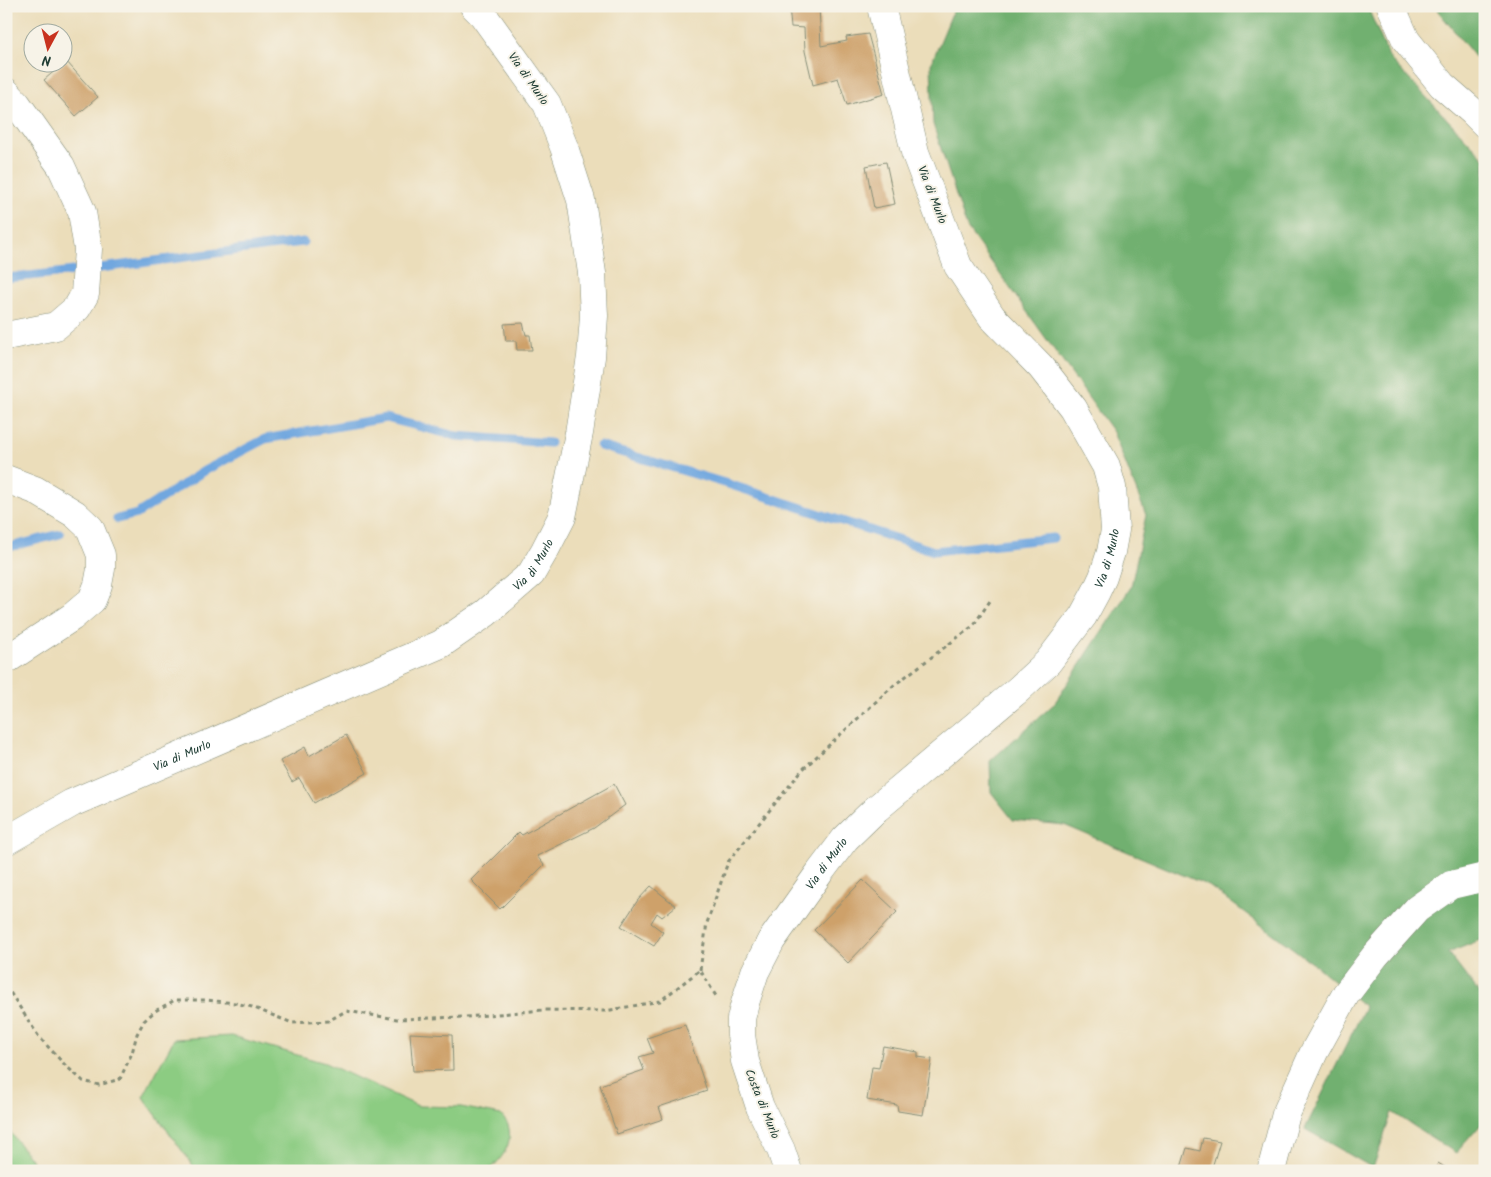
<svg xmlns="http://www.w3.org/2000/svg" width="1491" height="1177" font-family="Kalam,sans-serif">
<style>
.green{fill:#8ccc82;stroke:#56845b}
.forest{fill:#71b070;stroke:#487652}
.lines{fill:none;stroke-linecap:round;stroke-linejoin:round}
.stream{stroke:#71a7df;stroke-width:9}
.building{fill:#cea16a}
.minor-casing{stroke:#858d77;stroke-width:29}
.path{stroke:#858d77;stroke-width:3;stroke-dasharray:4 4;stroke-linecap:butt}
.minor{stroke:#fff;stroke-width:28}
.labels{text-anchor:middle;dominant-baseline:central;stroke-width:4;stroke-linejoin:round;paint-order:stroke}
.street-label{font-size:12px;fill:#1f3d34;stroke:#f7f3e8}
</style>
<rect width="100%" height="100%" fill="#f7f3e8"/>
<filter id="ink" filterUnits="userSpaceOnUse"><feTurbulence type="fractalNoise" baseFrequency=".02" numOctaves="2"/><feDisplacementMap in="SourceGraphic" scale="10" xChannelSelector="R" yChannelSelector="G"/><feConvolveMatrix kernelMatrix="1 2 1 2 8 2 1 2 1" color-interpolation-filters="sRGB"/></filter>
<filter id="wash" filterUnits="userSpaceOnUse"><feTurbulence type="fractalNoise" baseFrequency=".0096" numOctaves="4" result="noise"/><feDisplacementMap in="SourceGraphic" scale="20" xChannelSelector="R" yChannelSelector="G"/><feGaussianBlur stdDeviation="1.12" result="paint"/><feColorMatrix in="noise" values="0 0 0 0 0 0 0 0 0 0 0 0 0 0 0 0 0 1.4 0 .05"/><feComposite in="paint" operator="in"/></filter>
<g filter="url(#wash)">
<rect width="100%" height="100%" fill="#ebddba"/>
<!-- green -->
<path class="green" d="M 232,1036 L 325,1063 L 418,1106 L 461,1107 L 501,1115 C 503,1118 507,1122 508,1125 C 514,1144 501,1160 488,1171 L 197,1171 L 143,1097 L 174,1039 Z
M 6,1127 L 40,1171 L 6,1171 Z"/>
<!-- forest -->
<path class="forest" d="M 955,6 L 1367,6 L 1390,59 L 1485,159 L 1485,938 L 1448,953 L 1485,1001 L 1485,1120 L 1456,1153 L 1392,1112 L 1373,1168 L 1305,1129 L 1365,1007 L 1315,965 L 1209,886 L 1064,825 L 1013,820 L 991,792 L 990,761 L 1054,704 L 1131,587 L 1146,515 L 1113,432 L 967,228 L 933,124 L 931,64 Z
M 1434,6 L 1485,6 L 1485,69 Z"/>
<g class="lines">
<!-- stream -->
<path class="stream" d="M 6,278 C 106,270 204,253 303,242
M 600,446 L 728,484 L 934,551 L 1053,538
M 117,519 L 137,514 L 204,471 L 265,439 L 386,418 L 456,436 L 550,443
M 6,548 L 60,534"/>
</g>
<g id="blocks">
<!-- building -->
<path class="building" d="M 789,6 L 819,6 L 821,46 L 847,41 L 846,37 L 868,34 L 884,94 L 847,105 L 838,78 L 813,85 L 805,51 L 804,28 L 791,27 Z
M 66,61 L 98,97 L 76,116 L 44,80 Z
M 886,162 L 895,204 L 874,208 L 866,166 Z
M 523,323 L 526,335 L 530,335 L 532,350 L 517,350 L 516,341 L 506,341 L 504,324 Z
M 346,735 L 367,773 L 314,803 L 299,778 L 292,782 L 280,761 L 305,747 L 309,756 Z
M 614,784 L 625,805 L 594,828 L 537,856 L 544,865 L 500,909 L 471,880 L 519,832 L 522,835 Z
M 863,880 L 897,912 L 848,963 L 814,930 Z
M 651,886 L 676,906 L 662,917 L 657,913 L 651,923 L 663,932 L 654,946 L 621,926 L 638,900 Z
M 685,1025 L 707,1091 L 659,1107 L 663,1119 L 617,1134 L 600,1085 L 644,1070 L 639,1057 L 653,1053 L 647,1038 Z
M 410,1033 L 452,1035 L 453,1070 L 413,1071 Z
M 883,1046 L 918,1052 L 918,1057 L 932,1059 L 923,1115 L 898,1111 L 897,1105 L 867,1100 L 872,1067 L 879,1068 Z
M 1203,1138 L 1220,1141 L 1211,1171 L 1180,1171 L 1187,1148 L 1200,1151 Z
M 1438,1163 L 1451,1171 L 1434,1171 Z"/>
</g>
</g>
<g filter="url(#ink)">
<use href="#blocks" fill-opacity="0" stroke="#858d77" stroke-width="1"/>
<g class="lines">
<!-- minor casing -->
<g class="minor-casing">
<g id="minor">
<path d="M 1391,6 L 1406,40 L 1442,85 L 1473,112 L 1485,124"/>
<path d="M 6,92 L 17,104 L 61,166 L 82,212 L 88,249 L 85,294 L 77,308 L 56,326 L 6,336"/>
<path d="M 6,479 L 35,490 L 75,514 L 90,528 L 101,555 L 101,569 L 98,585 L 92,600 L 72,617 L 6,660"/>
<path id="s1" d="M 6,841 L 72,803 L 441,644 L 486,613 L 531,574 L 545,550 L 562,517 L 579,433 L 591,357 L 594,316 L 592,273 L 581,200 L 564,147 L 547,104 L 483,15 L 474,6"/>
<path id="s2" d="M 788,1171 L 781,1150 L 760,1107 L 745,1061 L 741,1035 L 741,1019 L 745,1003 L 755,972 L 771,941 L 820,872 L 845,839 L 876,809 L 1019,689 L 1048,662 L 1083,616 L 1096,592 L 1103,577 L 1111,552 L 1115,530 L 1112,487 L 1106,466 L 1073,408 L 1041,367 L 992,317 L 958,266 L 915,152 L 881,6"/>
<path d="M 1271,1171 L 1286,1114 L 1314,1052 L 1346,994 L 1375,956 L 1417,909 L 1451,885 L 1485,877"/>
</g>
</g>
<!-- path -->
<path class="path" d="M 700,970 L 707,923 L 728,862 L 802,770 L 893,686 L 973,626 L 990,601
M 6,986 L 39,1037 L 65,1065 L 83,1081 L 99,1085 L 120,1079 L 132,1053 L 137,1034 L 144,1021 L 155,1011 L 175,1000 L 206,1000 L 235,1003 L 252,1007 L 292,1023 L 328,1021 L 346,1011 L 397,1019 L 466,1017 L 543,1010 L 605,1011 L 660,1001 L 700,970 L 716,996"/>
<!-- minor -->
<use href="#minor" class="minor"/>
</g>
</g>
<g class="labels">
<!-- street labels -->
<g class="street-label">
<text transform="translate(528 79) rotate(55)">Via di Murlo</text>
<text transform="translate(932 195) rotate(69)">Via di Murlo</text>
<text stroke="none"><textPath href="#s2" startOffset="761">Via di Murlo</textPath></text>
<text stroke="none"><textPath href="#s1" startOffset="601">Via di Murlo</textPath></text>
<text stroke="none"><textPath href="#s1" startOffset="196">Via di Murlo</textPath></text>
<text stroke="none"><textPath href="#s2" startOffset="340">Via di Murlo</textPath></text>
<text transform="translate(762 1104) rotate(68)">Costa di Murlo</text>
</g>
</g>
<!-- margin -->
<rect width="1491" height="1177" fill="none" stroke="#f7f3e8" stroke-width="25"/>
<!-- north arrow -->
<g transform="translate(48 48) rotate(187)"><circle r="24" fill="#f7f3e8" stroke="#a1aaa0"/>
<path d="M0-4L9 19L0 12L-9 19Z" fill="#c8321e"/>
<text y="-8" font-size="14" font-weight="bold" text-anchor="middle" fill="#1f3d34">N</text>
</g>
</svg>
